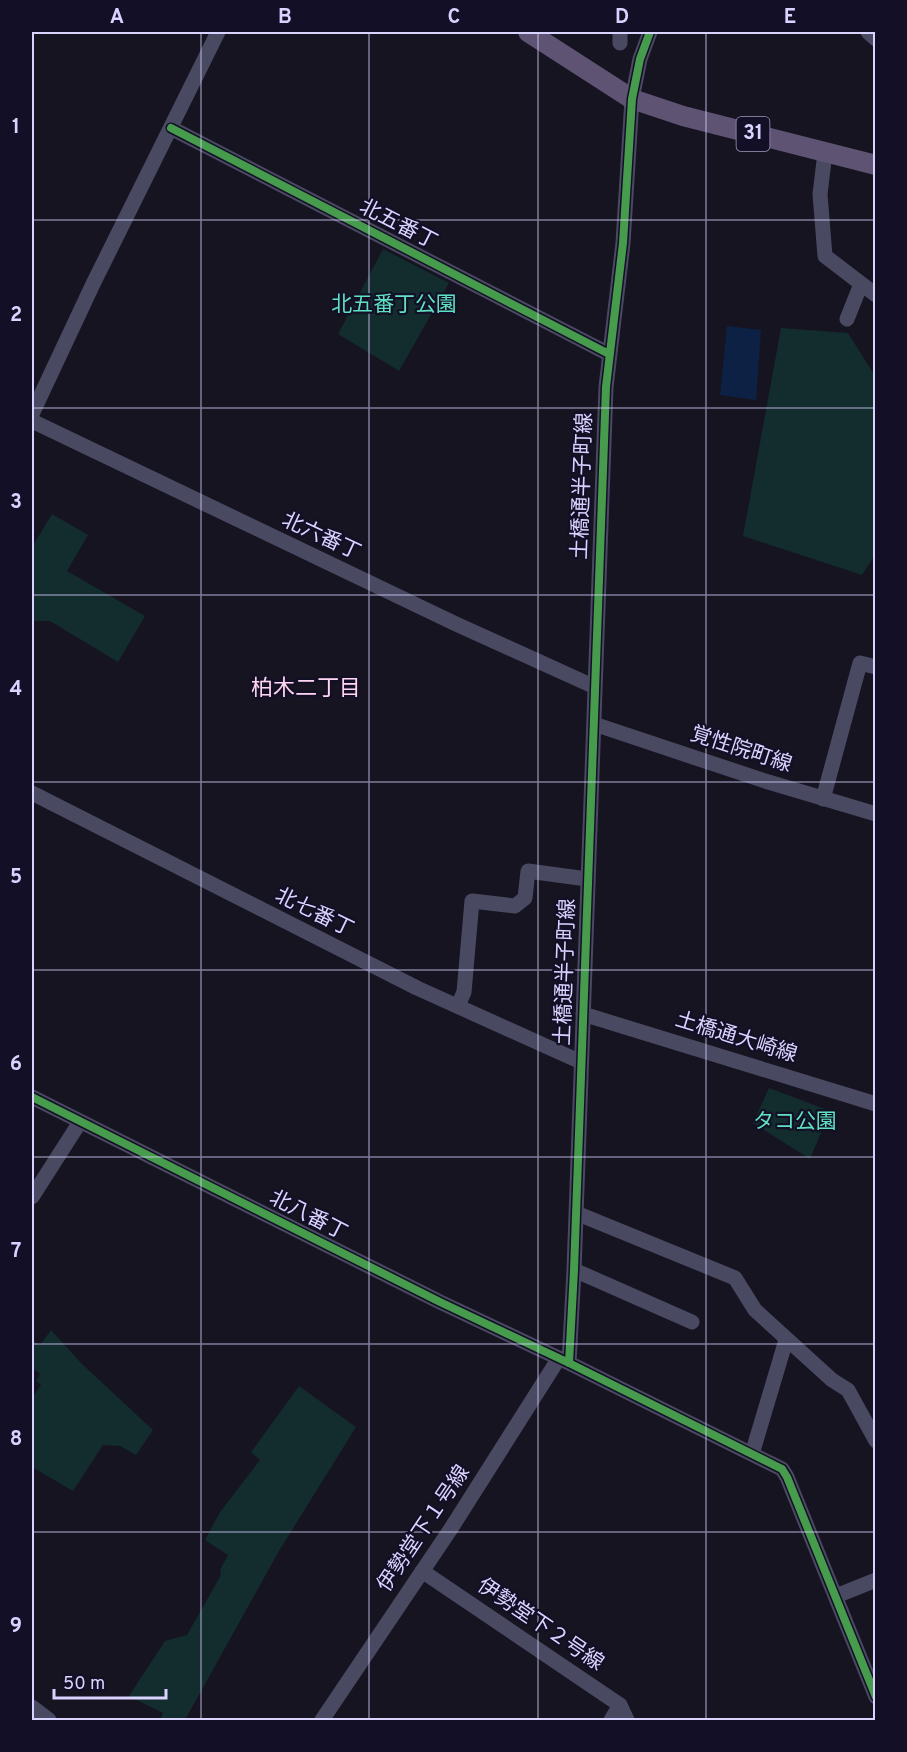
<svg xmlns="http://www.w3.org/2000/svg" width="907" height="1752" font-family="Overpass,'Noto Sans JP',sans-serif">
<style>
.green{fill:#132c2d}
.water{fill:#0d2144}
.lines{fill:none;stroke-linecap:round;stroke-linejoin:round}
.minor{stroke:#4a4962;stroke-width:15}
.major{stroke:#5e5373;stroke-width:20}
.cycleway-casing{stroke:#130f26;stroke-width:11}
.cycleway{stroke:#469c4c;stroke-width:8}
.grid{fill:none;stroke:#d9d4ff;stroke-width:1.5;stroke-opacity:0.55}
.labels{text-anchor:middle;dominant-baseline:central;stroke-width:4.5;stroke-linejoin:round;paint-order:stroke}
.shield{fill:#130f26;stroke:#9e99be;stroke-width:1.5}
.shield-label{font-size:20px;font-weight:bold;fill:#d9d4ff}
.street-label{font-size:21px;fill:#d9d4ff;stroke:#130f26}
.park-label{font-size:21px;fill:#5fe0c0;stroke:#130f26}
.neighbourhood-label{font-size:22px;fill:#ffd6f0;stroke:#130f26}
.neatline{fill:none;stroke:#d9d4ff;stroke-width:2}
.grid-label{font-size:20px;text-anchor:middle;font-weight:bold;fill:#d9d4ff}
</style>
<rect width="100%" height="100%" fill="#161421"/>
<!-- green -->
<path class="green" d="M 383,249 L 449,283 L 399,371 L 338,334 Z
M 781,328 L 848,333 L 875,376 L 875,555 L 862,575 L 743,536 Z
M 52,514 L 88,535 L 67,571 L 145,616 L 118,662 L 50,621 L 32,621 L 32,547 Z
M 769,1088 L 830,1111 L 810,1159 L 753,1123 Z
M 51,1330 L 82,1364 L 153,1430 L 136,1455 L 120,1446 L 103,1445 L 73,1491 L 32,1467 L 32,1398 L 41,1385 L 36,1381 L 40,1374 L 32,1368 L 32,1340 L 40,1345 Z
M 299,1386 L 356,1427 L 279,1551 L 185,1720 L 160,1720 L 163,1713 L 129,1696 L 165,1641 L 187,1635 L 221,1575 L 220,1570 L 228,1555 L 205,1540 L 220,1512 L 260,1460 L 251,1452 Z"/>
<!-- water -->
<path class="water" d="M 727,326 L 761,330 L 756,400 L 720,395 Z"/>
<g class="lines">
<!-- minor -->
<path class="minor" d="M 868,32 L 876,39
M 620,43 L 620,32
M 171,128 L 609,354
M 825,153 L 820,194 L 825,256 L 876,295
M 847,319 L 861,284
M 32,414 L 93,284 L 218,32
M 32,421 L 456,624 L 595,687
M 594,724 L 765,781 L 876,814
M 32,793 L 417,988 L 581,1062
M 823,799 L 860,663 L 876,667
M 458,1006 L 464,992 L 472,901 L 515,906 L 525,898 L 528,871 L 587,879
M 583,1014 L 876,1104
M 32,1097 L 440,1302 L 569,1363 L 782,1469 L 787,1477 L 876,1697
M 32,1197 L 80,1122
M 576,1213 L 735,1278 L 755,1310 L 832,1380 L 848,1390 L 876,1441
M 574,1270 L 692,1322
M 569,1363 L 574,1270 L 606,387 L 623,243 L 632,99 L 640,59 L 650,32
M 752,1454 L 786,1340
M 422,1571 L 620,1705 L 627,1720
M 836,1596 L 876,1580
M 32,1707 L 49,1720
M 322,1720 L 452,1527 L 559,1358
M 611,1720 L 620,1705"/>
<!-- major -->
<path class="major" d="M 528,32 L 632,99 L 683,116 L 876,165"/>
<!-- cycleway casing -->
<g class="cycleway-casing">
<path id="cycleway" d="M 171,128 L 609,354
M 32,1097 L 440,1302 L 569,1363 L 782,1469 L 787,1477 L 876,1697
M 569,1363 L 574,1270 L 606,387 L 623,243 L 632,99 L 640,59 L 650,32"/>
</g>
<!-- cycleway -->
<use href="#cycleway" class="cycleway"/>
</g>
<!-- grid -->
<path class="grid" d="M 201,32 L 201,1720M 369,32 L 369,1720M 538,32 L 538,1720M 706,32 L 706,1720M 32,220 L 876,220M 32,408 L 876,408M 32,595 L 876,595M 32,782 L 876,782M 32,970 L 876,970M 32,1157 L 876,1157M 32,1344 L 876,1344M 32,1532 L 876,1532"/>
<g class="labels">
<!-- shield labels -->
<rect class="shield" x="736.5" y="117" width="33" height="34" rx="4.5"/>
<g class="shield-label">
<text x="753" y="134">31</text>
</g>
<!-- street labels -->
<g class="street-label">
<text transform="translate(398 225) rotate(27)">北五番丁</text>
<text transform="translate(583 486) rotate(-88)">土橋通半子町線</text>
<text transform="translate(321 537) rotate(25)">北六番丁</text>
<text transform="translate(741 750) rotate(18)">覚性院町線</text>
<text transform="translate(314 913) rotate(26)">北七番丁</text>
<text transform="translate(566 972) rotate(-88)">土橋通半子町線</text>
<text transform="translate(736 1038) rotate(17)">土橋通大崎線</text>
<text transform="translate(308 1216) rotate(27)">北八番丁</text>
<text transform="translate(424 1529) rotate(-56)">伊勢堂下１号線</text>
<text transform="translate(540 1625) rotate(34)">伊勢堂下２号線</text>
</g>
<!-- park labels -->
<g class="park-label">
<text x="394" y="305">北五番丁公園</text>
<text x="795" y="1122">タコ公園</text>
</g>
<!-- neighbourhood labels -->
<g class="neighbourhood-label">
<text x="306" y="689">柏木二丁目</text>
</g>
</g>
<!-- border -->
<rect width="907" height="1752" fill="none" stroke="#130f26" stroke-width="66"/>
<!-- scale -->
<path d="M54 1689v9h112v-9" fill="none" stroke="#d9d4ff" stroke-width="3"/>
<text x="63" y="1689" font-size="18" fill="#d9d4ff" stroke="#130f26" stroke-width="4.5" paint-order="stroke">50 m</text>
<rect x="33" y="33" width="841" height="1686" class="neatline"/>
<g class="grid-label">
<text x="117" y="23">A</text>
<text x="285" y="23">B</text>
<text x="454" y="23">C</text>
<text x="622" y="23">D</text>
<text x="790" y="23">E</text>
<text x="16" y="133">1</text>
<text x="16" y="321">2</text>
<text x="16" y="508">3</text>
<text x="16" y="695">4</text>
<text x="16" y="883">5</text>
<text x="16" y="1070">6</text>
<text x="16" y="1257">7</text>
<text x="16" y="1445">8</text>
<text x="16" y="1632">9</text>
</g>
</svg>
